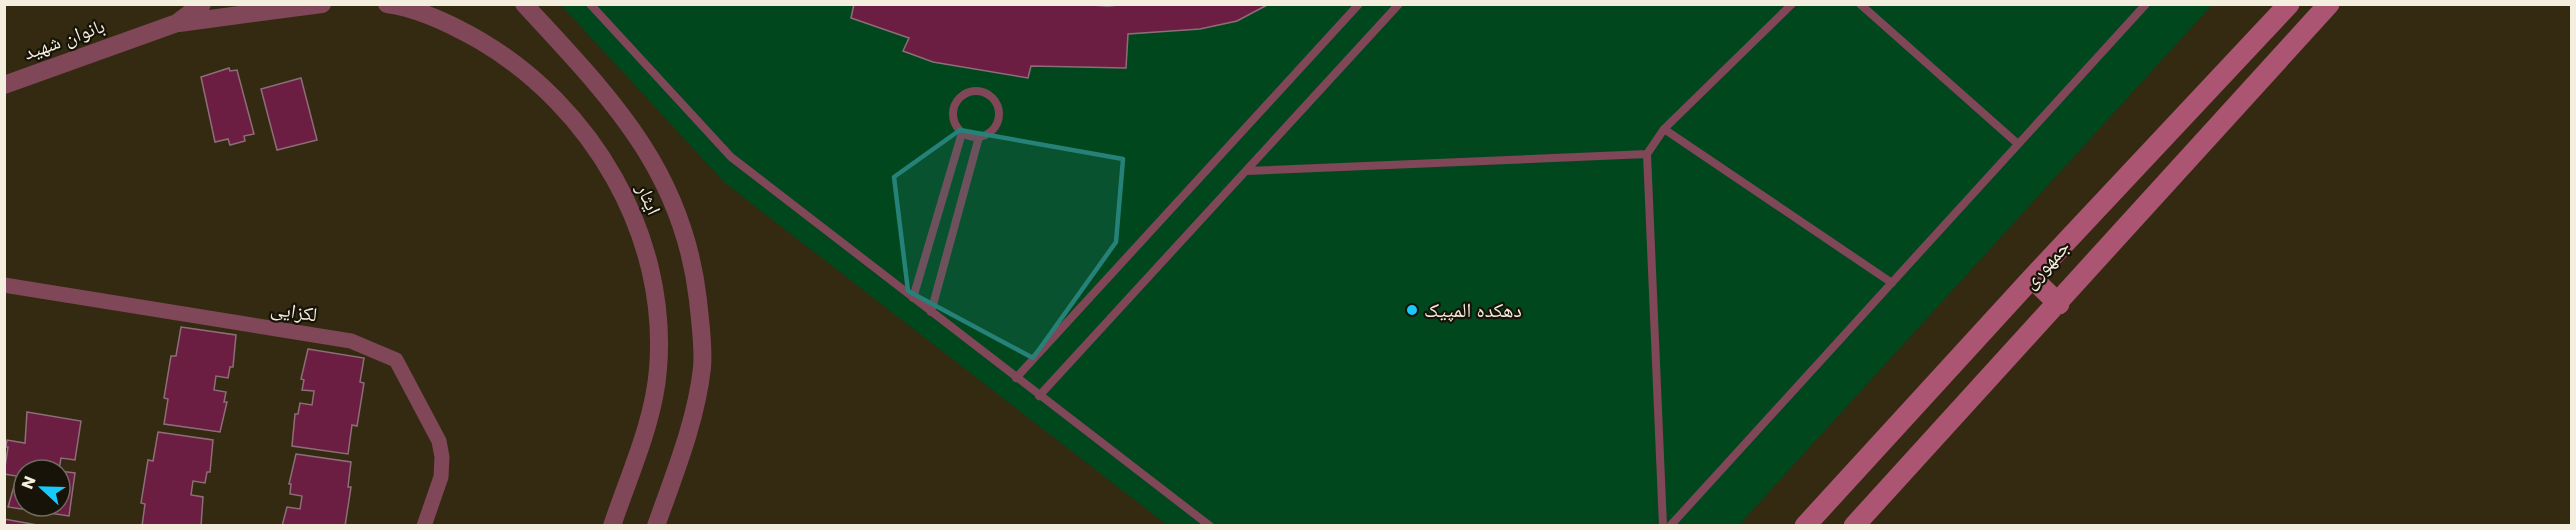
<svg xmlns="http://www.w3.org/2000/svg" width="2576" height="530" font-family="Poppins,'Noto Naskh Arabic',sans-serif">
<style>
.green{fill:#01471d}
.building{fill:#6b1e41;stroke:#8d6e78;stroke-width:1.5}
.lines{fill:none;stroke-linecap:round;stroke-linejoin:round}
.service{stroke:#7f4758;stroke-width:8}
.minor{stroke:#7f4758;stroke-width:15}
.tertiary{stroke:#7f4758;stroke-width:18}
.secondary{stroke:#ac5572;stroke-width:21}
.marked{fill:#268279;fill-opacity:0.2;stroke:#268279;stroke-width:4.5;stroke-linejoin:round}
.poi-dot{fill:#17cafb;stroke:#171308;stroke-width:2}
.labels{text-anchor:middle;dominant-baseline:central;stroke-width:4.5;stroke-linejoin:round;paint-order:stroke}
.street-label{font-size:20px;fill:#f4eedf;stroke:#171308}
.poi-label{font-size:20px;fill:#f4eedf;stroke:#171308;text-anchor:start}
</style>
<rect width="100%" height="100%" fill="#332a11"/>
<!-- green -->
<path class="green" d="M 561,5 L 2212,5 L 1738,526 L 1167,525 L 725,183 Z"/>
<!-- building -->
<path class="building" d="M 854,4 L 1119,5 L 1269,4 L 1237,21 L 1200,29 L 1128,34 L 1126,68 L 1031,66 L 1028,78 L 933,62 L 903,51 L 909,38 L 851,18 Z
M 1073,4 L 1130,4 L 1108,6 Z
M 229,68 L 230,71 L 237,70 L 254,134 L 244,136 L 245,141 L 230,145 L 228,139 L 215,142 L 201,77 Z
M 301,78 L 317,140 L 277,150 L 261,89 Z
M 181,327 L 236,335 L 233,367 L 230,367 L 228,378 L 216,376 L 214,390 L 226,392 L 224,402 L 227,402 L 220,432 L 164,424 L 168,399 L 164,398 L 171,356 L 176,356 Z
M 308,349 L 364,358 L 360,382 L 364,383 L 357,426 L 352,425 L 348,454 L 292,446 L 295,414 L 298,414 L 300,403 L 312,405 L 314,391 L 302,390 L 304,380 L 301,379 Z
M 27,412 L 81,421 L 75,460 L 61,458 L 59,470 L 24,470 L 24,506 L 60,506 L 60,471 L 75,473 L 69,516 L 8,507 L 17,476 L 4,474 L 8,447 L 6,447 L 7,440 L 25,443 Z
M 158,432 L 213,440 L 210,472 L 207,472 L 205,483 L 193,481 L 191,495 L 203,497 L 201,526 L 142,526 L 145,504 L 141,503 L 148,460 L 153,461 Z
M 296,454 L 351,462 L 348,487 L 351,487 L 345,526 L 282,526 L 287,507 L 300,509 L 302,496 L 290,494 L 291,484 L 289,484 Z
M 4,519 L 43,526 L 4,526 Z"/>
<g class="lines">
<!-- service -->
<path class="service" d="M 590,4 L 731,157 L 1210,526
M 1860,4 L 2018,144
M953 114a23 23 0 1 1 46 0a23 23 0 1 1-46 0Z
M 1664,129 L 1892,283
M 1246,171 L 1647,154
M 913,298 L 962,133
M 931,312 L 979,137
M 1016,378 L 1359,4
M 1039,396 L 1399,4
M 1663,526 L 1647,154 L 1664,129 L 1792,4
M 1670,526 L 2146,4"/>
<!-- minor -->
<path class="minor" d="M 4,285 L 351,341 L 396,360 L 439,441 L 442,457 L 441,477 L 424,526"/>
<!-- tertiary -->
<path class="tertiary" d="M 387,4 C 419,8 451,24 479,40 C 592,106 669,236 658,369 C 654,422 629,475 612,526
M 524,4 C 609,96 683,169 698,300 C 700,322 704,346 702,368 C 696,422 674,475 656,526
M 179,23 L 322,4
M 4,85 L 177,23 L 202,4"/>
<!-- secondary -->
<path class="secondary" d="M 2032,278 L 2059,304
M 1805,526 L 2032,278 L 2289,4
M 1854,526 L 2329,4"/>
</g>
<!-- marked area -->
<path class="marked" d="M 960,130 L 1123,159 L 1116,242 L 1033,358 L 908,291 L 894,177 Z"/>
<!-- markers -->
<circle class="poi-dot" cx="1412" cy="310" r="6"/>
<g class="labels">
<!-- street labels -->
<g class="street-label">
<text transform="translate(64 39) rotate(-20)">بانوان شهید</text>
<text transform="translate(649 199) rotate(66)">ایثار</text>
<text transform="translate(2046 264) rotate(-47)">جمهوری</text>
<text transform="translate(294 311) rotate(9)">لکزایی</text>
</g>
<!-- poi labels -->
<g class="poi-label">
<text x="1424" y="310">دهکده المپیک</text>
</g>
</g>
<!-- border -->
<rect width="2576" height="530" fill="none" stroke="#f4eedf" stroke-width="12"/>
<!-- north arrow -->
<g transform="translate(42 488) rotate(292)"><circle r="28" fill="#171308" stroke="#6f6b5e" stroke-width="1.5"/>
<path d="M0-4.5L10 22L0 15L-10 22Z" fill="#17cafb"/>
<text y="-9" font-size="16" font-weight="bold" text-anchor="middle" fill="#f4eedf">N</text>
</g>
</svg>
